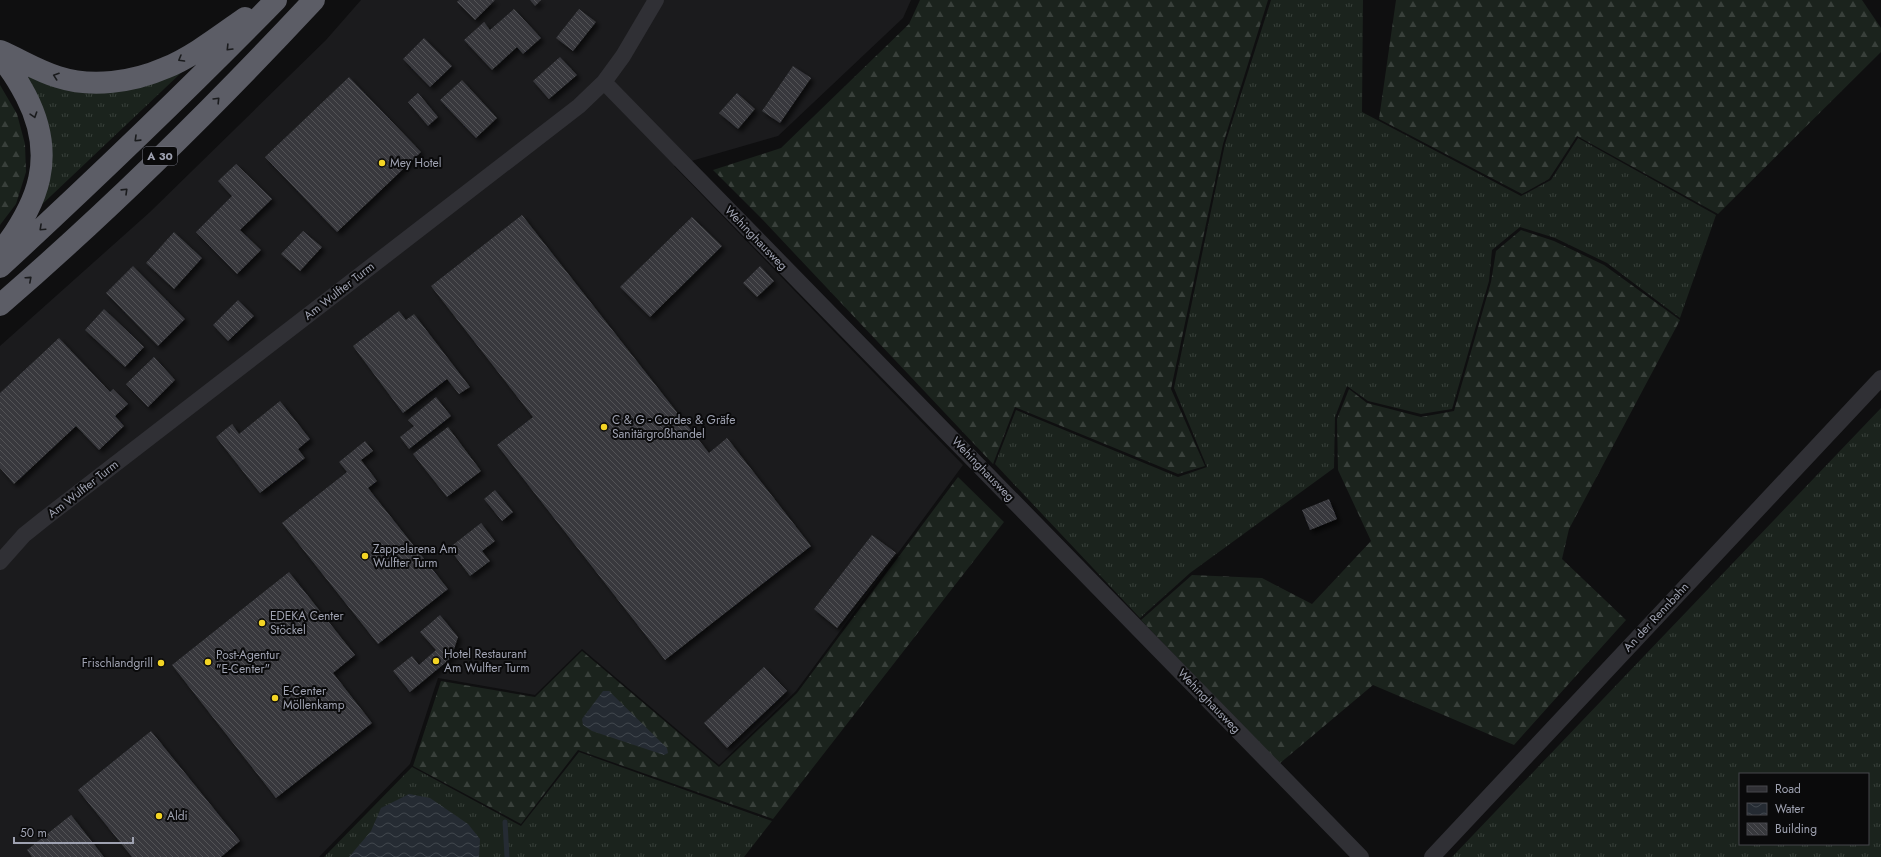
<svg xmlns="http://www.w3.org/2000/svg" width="1881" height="857" font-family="Jost,sans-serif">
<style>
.built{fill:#1b1b1d}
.grass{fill:url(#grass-tufts);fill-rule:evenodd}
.forest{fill:url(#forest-firs)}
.water{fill:url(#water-waves)}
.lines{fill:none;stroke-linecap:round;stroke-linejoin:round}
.stream{stroke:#252b33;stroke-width:5}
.building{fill:url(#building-back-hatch);filter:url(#shadow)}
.street{stroke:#303035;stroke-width:16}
.highway{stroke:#5c5d66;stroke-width:22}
.oneway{stroke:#1a1b1d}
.poi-dot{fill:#f3d424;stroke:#0a0a0b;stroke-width:1.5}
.labels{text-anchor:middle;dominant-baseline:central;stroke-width:4;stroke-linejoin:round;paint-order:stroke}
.shield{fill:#0a0a0b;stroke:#72747f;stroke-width:1}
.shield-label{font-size:11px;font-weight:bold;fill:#9fa2b1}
.poi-label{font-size:12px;fill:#9fa2b1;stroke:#0a0a0b;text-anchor:start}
.street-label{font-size:12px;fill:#9fa2b1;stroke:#0a0a0b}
</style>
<defs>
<pattern id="grass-tufts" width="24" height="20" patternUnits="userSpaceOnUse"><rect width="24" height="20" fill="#1b231d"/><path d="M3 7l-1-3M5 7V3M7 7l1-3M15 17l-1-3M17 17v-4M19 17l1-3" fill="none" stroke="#39403b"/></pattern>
<pattern id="forest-firs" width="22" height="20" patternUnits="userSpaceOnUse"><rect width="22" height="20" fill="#1b231d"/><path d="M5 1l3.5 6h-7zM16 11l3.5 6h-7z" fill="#39403b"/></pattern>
<pattern id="water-waves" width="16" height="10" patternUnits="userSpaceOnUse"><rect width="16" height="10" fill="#252b33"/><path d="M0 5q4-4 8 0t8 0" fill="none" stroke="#41474e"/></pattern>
<pattern id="building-back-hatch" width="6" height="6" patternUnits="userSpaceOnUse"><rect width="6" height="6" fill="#38393d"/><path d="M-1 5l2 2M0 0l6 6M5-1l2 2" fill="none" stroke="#525257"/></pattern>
<filter id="shadow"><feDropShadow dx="3.5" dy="3.5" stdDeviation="2" flood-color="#0009"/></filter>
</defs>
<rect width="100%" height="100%" fill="#0f0f10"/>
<!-- built -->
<path class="built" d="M 361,0 L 911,0 L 903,18 L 778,136 L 674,166 L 963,465 L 796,691 L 719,765 L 582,649 L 535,695 L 438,678 L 410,764 L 319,857 L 0,857 L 0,346 L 150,212 L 326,40 Z"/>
<!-- grass -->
<path class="grass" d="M 1271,0 L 1363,0 L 1362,112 L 1521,196 L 1551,180 L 1578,138 L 1716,215 L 1680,318 L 1607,263 L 1555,238 L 1520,227 L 1492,250 L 1489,281 L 1452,409 L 1421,414 L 1368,401 L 1347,386 L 1335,417 L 1334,468 L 1190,573 L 1140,618 L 995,464 L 1016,410 L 1178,477 L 1207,467 L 1174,388 L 1225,144 Z
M 7,59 L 57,84 L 182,72 L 34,212 L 46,181 Z
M 1881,408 L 1881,857 L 1452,857 ZM 1740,774 L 1868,774 L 1868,844 L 1740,844 Z
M 579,752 L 772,821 L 744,857 L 324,857 L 412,767 L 521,826 Z"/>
<!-- forest -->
<path class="forest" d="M 920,0 L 1268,0 L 1223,144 L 1171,389 L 1205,466 L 1178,474 L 1015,407 L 993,464 L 760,217 L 713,170 L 781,148 L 909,24 Z
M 1396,0 L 1862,0 L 1881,28 L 1881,52 L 1718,214 L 1577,136 L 1549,179 L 1522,194 L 1379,119 Z
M 0,85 L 17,114 L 25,144 L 26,172 L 16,204 L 0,225 Z
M 1521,230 L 1554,241 L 1604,265 L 1680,320 L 1569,529 L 1562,559 L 1626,620 L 1514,745 L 1373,685 L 1279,764 L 1141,620 L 1192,575 L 1262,578 L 1312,604 L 1371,541 L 1338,470 L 1337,419 L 1349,389 L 1367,403 L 1421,417 L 1454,411 L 1491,282 L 1496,251 Z
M 958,477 L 1004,522 L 773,819 L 578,750 L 521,824 L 413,766 L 441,681 L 535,697 L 582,651 L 719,767 L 797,693 Z"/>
<!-- water -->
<path class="water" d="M 603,691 L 609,691 L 667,748 L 668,753 L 664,755 L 592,731 L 583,725 L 582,719 Z
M 409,794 L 430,798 L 468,824 L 480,839 L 479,857 L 349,857 L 371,831 L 381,808 Z"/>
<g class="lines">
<!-- stream -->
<path class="stream" d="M 505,822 L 507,857"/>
</g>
<!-- building -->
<path class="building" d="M 459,0 L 495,0 L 475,20 L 457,2 Z
M 530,0 L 541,0 L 535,6 Z
M 514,9 L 541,38 L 523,54 L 517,47 L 492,70 L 464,40 L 484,22 L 490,30 Z
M 579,9 L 596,22 L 573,51 L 556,38 Z
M 424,38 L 452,66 L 430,87 L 403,59 Z
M 560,57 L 577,75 L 549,99 L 533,81 Z
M 793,66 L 811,78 L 780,123 L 762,111 Z
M 349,77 L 421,152 L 337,232 L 265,157 Z
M 462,80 L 497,118 L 476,138 L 440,100 Z
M 418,93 L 438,117 L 428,126 L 408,102 Z
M 737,93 L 755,109 L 738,129 L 719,113 Z
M 236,164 L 272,199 L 240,230 L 261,250 L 237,274 L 196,232 L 232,196 L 218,181 Z
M 522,215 L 709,453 L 727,438 L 811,546 L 665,660 L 497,445 L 533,417 L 431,286 Z
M 692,217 L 722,246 L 650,317 L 620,287 Z
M 303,231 L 322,247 L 300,271 L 281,254 Z
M 174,232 L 202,258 L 174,289 L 146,263 Z
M 133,266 L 185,319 L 158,346 L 106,293 Z
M 760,266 L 774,281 L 757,297 L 743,283 Z
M 238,300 L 254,316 L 228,341 L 213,325 Z
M 104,309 L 144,347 L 125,367 L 85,330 Z
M 399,311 L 406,320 L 414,314 L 470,387 L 459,394 L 447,379 L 403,413 L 353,346 Z
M 59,338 L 110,392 L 113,389 L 128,404 L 115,416 L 124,426 L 99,450 L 76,426 L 14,484 L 0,468 L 0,393 Z
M 154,357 L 175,380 L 148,407 L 126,384 Z
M 436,397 L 451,416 L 409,449 L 400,437 L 414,426 L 408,420 Z
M 280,401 L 310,439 L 298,449 L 305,458 L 260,493 L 216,437 L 232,424 L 239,434 Z
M 448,427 L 481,471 L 447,497 L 413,454 Z
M 365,441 L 373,451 L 361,460 L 377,481 L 368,488 L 448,589 L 378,644 L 282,523 L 347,472 L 339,462 Z
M 495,490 L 513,512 L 502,521 L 484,499 Z
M 1329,499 L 1337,519 L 1310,530 L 1302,510 Z
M 481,523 L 495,541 L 482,551 L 490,561 L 470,576 L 449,548 Z
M 872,535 L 896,553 L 837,628 L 814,609 Z
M 289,572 L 355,655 L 333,673 L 372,723 L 276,798 L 172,665 Z
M 440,615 L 458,637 L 451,658 L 410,692 L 393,671 L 412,656 L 419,665 L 436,650 L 420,632 Z
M 764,667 L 787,691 L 727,748 L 704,723 Z
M 151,731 L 240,841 L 221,857 L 132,857 L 78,790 Z
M 71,815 L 104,857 L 32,857 L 27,850 Z"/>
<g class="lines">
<!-- street -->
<path class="street" d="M 604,82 L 1361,857
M 0,562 L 24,535 L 44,519 L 579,106 L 604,82 L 623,56 L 656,0
M 1432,857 L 1881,378"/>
<!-- highway -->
<path class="highway" d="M 0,51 C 19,59 38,71 58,77 C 92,88 133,82 165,68 C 191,58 222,34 245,18
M 0,58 C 11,68 19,83 26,96 C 57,156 39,203 0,253
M 0,267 C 94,180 186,92 276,0
M 0,305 C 110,210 215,106 314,0"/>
</g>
<!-- one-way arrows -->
<defs><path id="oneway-chevron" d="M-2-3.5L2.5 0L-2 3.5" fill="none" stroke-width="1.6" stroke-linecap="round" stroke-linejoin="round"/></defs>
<g class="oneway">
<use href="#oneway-chevron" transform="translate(229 48) rotate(134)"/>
<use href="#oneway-chevron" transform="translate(181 59) rotate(150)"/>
<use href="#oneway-chevron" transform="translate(56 76) rotate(-161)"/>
<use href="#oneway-chevron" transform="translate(217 100) rotate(-46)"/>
<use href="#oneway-chevron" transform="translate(34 115) rotate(72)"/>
<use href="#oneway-chevron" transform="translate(137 139) rotate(136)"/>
<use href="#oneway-chevron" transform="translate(125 191) rotate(-44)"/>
<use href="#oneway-chevron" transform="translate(42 228) rotate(137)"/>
<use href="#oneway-chevron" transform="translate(29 279) rotate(-42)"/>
</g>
<!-- markers -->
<g class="poi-dot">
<circle cx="382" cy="163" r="4"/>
<circle cx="604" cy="427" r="4"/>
<circle cx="365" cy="556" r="4"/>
<circle cx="262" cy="623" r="4"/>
<circle cx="436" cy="661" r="4"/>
<circle cx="208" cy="662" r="4"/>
<circle cx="161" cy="663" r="4"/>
<circle cx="275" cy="698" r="4"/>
<circle cx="159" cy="816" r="4"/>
</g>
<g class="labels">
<!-- shield labels -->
<rect class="shield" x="143" y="147" width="34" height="18" rx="3"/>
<g class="shield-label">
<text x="160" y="156">A 30</text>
</g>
<!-- poi labels -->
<g class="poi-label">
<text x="390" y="163">Mey Hotel</text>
<text x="612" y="420">C &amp; G - Cordes &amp; Gräfe<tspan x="612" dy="14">Sanitärgroßhandel</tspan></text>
<text x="373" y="549">Zappelarena Am<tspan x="373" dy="14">Wulfter Turm</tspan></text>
<text x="270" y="616">EDEKA Center<tspan x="270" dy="14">Stöckel</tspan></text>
<text x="444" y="654">Hotel Restaurant<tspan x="444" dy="14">Am Wulfter Turm</tspan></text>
<text x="216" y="655">Post-Agentur<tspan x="216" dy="14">"E-Center"</tspan></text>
<text x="153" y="663" text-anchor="end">Frischlandgrill</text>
<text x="283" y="691">E-Center<tspan x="283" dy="14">Möllenkamp</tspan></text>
<text x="167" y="816">Aldi</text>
</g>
<!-- street labels -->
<g class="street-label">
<text transform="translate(756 238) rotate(46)">Wehinghausweg</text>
<text transform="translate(339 291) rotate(-38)">Am Wulfter Turm</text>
<text transform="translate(983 469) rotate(46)">Wehinghausweg</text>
<text transform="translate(83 489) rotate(-38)">Am Wulfter Turm</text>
<text transform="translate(1656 617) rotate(-47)">An der Rennbahn</text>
<text transform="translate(1209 701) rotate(46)">Wehinghausweg</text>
</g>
</g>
<!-- legend -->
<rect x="1739" y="773" width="130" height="72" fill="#0a0a0b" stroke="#46474d"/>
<rect x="1747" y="786" width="20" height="6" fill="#303035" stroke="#46474d"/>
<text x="1775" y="793" font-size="12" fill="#9fa2b1">Road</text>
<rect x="1747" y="803" width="20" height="12" fill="url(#water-waves)" stroke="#46474d"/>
<text x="1775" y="813" font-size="12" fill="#9fa2b1">Water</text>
<rect x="1747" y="823" width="20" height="12" fill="url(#building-back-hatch)" stroke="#46474d"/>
<text x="1775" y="833" font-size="12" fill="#9fa2b1">Building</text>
<!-- scale -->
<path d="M14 837v6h119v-6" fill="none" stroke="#9fa2b1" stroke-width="2"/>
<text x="20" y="837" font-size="12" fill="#9fa2b1" stroke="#0a0a0b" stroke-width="3" paint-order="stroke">50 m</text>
</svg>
